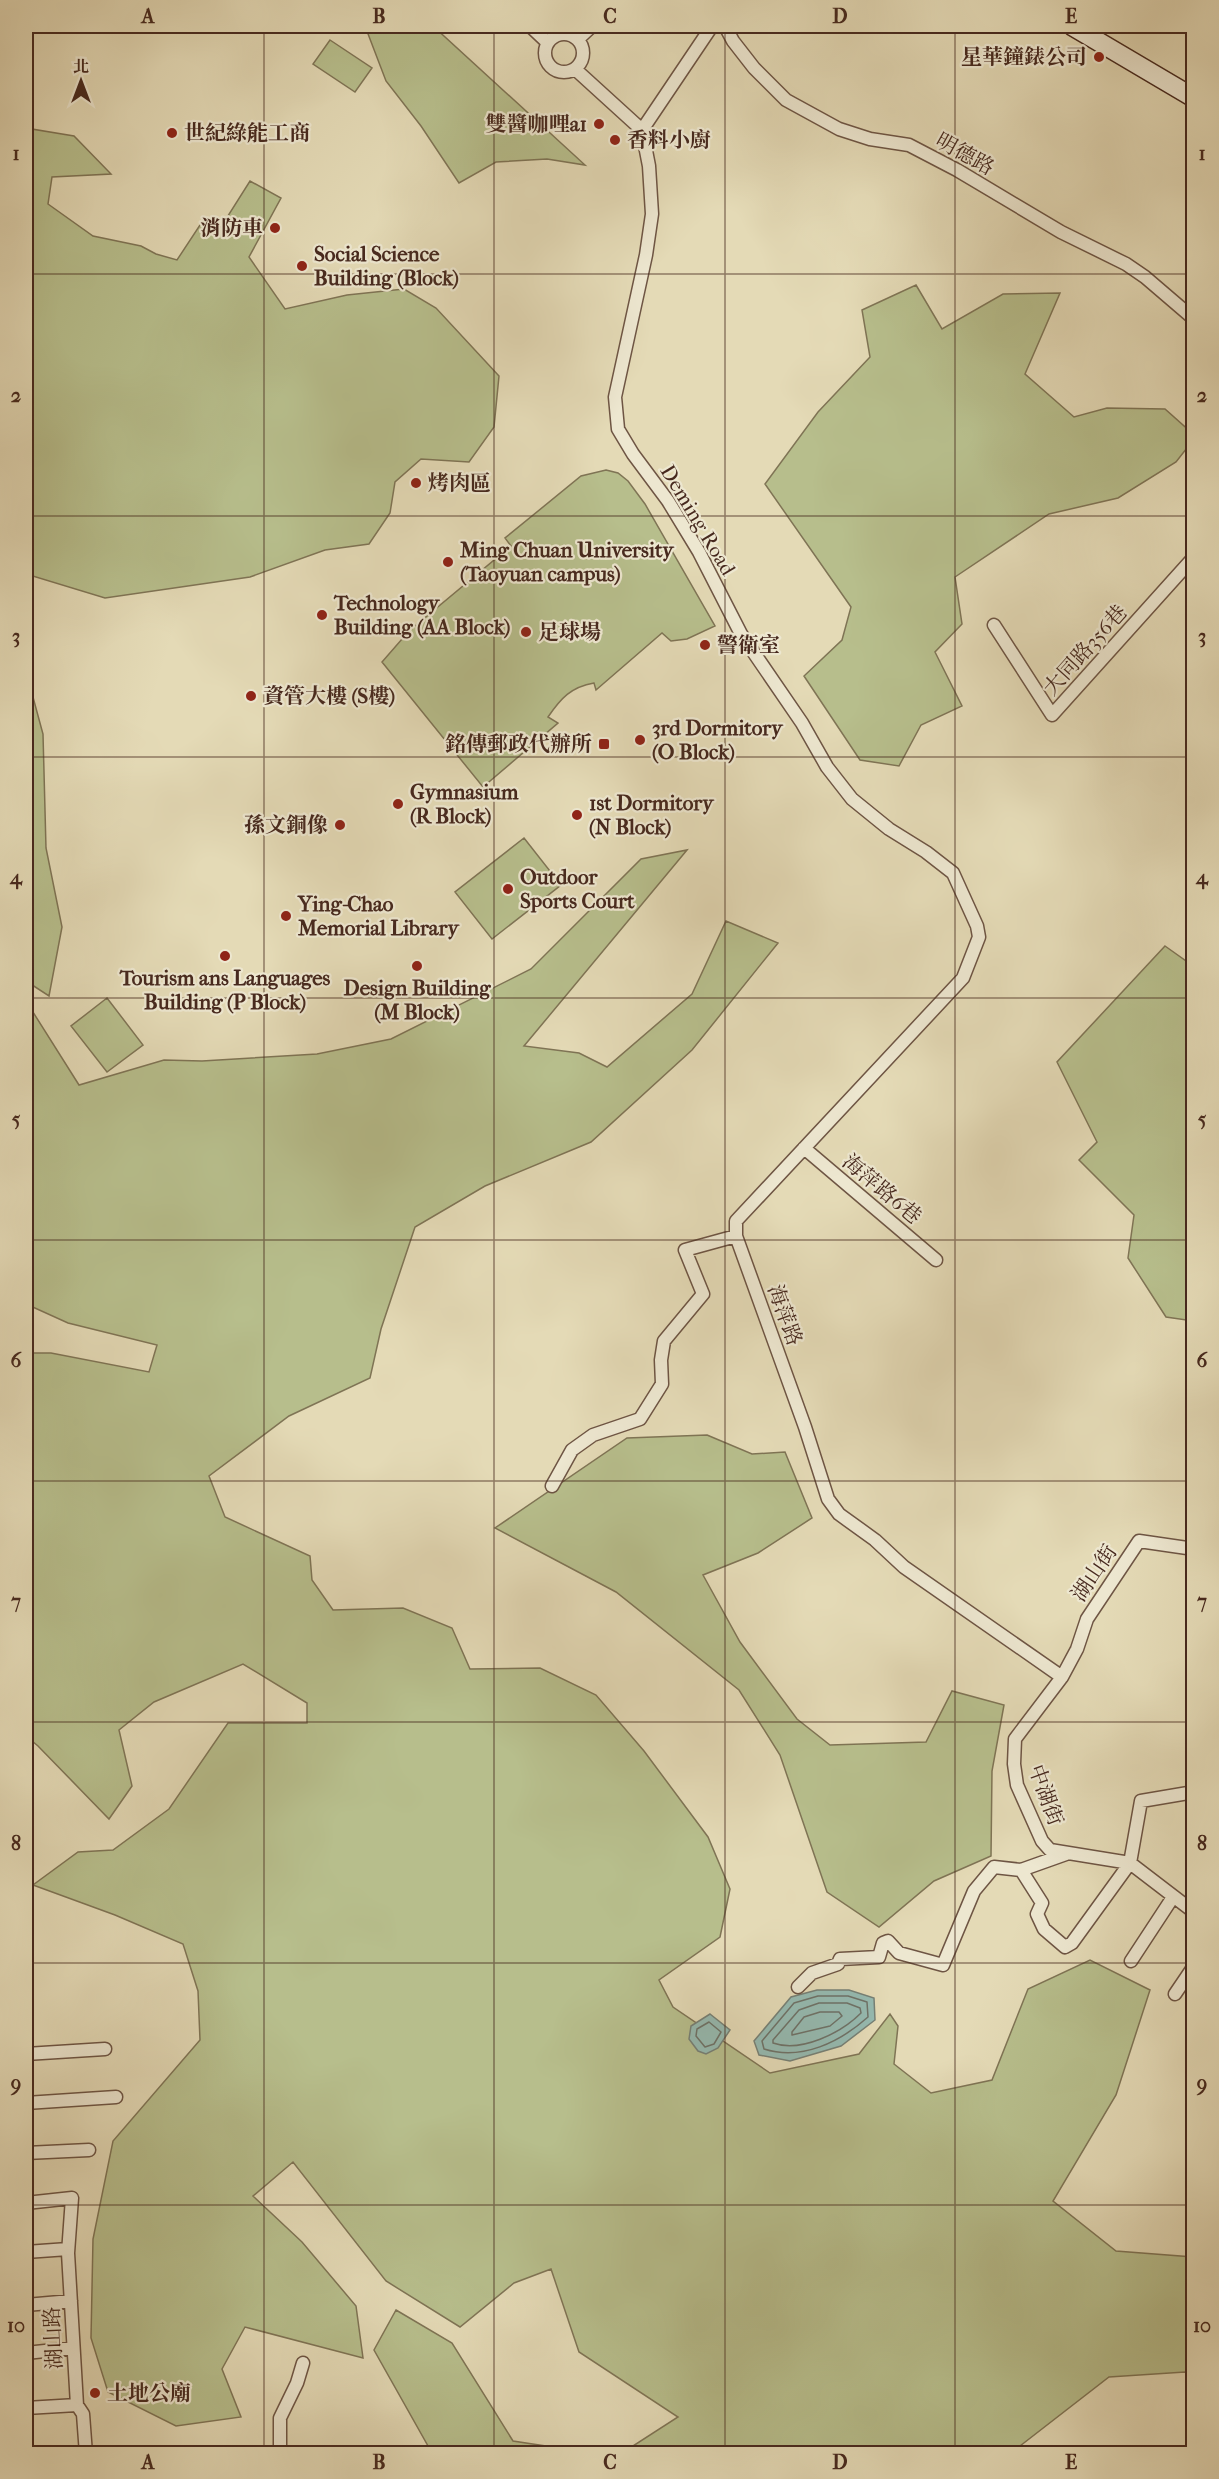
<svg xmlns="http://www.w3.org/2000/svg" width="1219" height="2479" font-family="'IM FELL French Canon','Noto Serif TC',serif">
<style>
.green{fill:#b7be8c;stroke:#7f7455;stroke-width:1.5}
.water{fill:#95bab1;stroke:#768076;stroke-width:1.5}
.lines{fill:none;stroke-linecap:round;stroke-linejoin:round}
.shore{stroke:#6e7268;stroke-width:1.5}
.street-casing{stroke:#6e5544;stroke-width:15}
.secondary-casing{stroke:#47291e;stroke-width:21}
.street{stroke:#ede7d0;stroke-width:12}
.secondary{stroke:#ede7d0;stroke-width:18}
.grid{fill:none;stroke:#47291e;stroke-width:1.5;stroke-opacity:0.55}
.poi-dot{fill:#8f2418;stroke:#ede7d0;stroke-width:2}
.labels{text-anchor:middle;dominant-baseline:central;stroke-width:4.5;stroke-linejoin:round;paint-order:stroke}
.poi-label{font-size:21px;font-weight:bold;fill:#47291e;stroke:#ede7d0;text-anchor:start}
.street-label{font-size:21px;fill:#47291e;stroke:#ede7d0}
.neatline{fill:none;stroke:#47291e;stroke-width:2}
.grid-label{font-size:20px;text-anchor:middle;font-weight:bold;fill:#47291e}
</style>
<rect width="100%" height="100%" fill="#e4dab6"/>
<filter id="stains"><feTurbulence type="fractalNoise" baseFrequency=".00333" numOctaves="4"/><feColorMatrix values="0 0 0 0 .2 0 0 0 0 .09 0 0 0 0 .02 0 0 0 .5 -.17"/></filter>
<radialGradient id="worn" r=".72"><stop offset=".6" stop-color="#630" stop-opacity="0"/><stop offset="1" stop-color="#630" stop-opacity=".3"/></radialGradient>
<!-- green -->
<path class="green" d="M 365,26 L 433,26 L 585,165 L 547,159 L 496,162 L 459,183 L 421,126 L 386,81 Z
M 330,40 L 372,68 L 355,92 L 313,64 Z
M 29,72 L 26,128 L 74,136 L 111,174 L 52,177 L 48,204 L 93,236 L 141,246 L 156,254 L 177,260 L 200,225 L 221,227 L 250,181 L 281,198 L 249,257 L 285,309 L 347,295 L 404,289 L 436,308 L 499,376 L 494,427 L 469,462 L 421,459 L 395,482 L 390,513 L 369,544 L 325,550 L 250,577 L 105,598 L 26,574 L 26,73 Z
M 916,285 L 942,329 L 1003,294 L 1060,293 L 1025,374 L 1074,417 L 1107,408 L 1165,409 L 1193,434 L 1194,439 L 1176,462 L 1118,498 L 1049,514 L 955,577 L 962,624 L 935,652 L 962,706 L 921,725 L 899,766 L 860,760 L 804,676 L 842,640 L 851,607 L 765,484 L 818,412 L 870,357 L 862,310 Z
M 606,470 L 618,473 L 628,481 L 645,504 L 715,626 L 687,639 L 671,641 L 662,633 L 596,690 L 594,683 C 571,687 561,698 548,717 L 558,723 L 483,787 L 382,662 L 409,631 L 511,546 L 505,538 L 581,476 Z
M 27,675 L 43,734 L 46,848 L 62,927 L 49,996 L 26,981 Z
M 524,838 L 561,885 L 492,939 L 455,892 Z
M 687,850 L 524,1046 L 579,1053 L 607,1067 L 692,994 L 726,921 L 778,943 L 692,1050 L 591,1142 L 485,1186 L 415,1227 L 381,1329 L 370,1378 L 289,1416 L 209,1476 L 225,1517 L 310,1556 L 312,1580 L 333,1610 L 403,1608 L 452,1628 L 470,1669 L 540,1668 L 596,1695 L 644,1751 L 708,1837 L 730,1889 L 720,1937 L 659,1980 L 673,2007 L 770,2073 L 859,2054 L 890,2014 L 898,2026 L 894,2064 L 931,2093 L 992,2080 L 1028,1989 L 1090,1960 L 1150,1990 L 1116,2095 L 1053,2201 L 1116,2251 L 1193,2257 L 1193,2321 L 1186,2331 L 1193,2333 L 1193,2378 L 1185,2372 L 1109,2377 L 1020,2446 L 1021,2453 L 622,2453 L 678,2417 L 579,2352 L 551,2269 L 514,2283 L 460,2327 L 386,2281 L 293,2162 L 253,2196 L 302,2242 L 356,2306 L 363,2358 L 245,2327 L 222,2369 L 241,2417 L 176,2426 L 108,2392 L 91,2338 L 93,2239 L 113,2141 L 200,2040 L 198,1991 L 183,1944 L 115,1915 L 33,1885 L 78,1852 L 113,1850 L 169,1809 L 228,1723 L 307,1723 L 307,1703 L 243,1664 L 154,1702 L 119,1730 L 132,1786 L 109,1819 L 38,1746 L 26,1736 L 26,1353 L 51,1353 L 149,1372 L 157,1345 L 68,1323 L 26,1304 L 26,1001 L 79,1085 L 164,1060 L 202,1061 L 317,1054 L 391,1039 L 531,969 L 641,859 Z
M 1165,946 L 1193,966 L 1193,1321 L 1166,1317 L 1128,1258 L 1134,1215 L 1079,1160 L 1097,1142 L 1057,1062 Z
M 107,998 L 143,1045 L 107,1072 L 71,1026 Z
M 707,1435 L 752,1454 L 785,1452 L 812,1518 L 758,1553 L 703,1575 L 740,1642 L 797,1719 L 830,1745 L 926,1742 L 952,1691 L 1004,1705 L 992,1771 L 991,1856 L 934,1881 L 879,1927 L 827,1892 L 780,1755 L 739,1690 L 616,1592 L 495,1528 L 627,1438 Z
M 396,2310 L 452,2343 L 513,2441 L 592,2453 L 432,2453 L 374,2350 Z"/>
<!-- water -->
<path class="water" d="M 817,1990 L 849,1990 L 874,1998 L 875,2020 L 841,2046 L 790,2061 L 759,2055 L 754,2041 L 791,1997 Z
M 710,2014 L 730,2030 L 718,2048 L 706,2054 L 698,2051 L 689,2039 L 691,2026 Z"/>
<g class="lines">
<!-- shore -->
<path class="shore" d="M 818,1996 L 848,1996 L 867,2002 L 868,2017 C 840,2042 802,2061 764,2049 L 762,2041 L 794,2003 Z
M 819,2003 L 847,2003 L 860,2008 L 861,2013 C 841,2033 801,2053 773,2043 L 773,2040 L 799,2010 Z
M 820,2012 L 839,2012 L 842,2016 L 830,2026 L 792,2035 L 792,2032 L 804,2017 Z
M 709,2022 L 721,2032 L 714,2044 L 705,2047 L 696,2036 L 697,2029 Z"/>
<!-- street casing -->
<g class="street-casing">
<path id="street" d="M 530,26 L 548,43
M 725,26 L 733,41 L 754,68 L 786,100 L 839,129 L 870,139 L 909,145 L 957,170 L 1061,232 L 1126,264 L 1145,277 L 1194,319
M545 53a19 19 0 1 1 38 0a19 19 0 1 1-38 0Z
M 578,39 L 592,26
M 575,69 L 642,130 L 649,166 L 652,214 L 646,255 L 615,397 L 618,429 L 633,454 L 668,501 L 699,552 L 741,634 L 802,723 L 827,767 L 852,799 L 889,829 L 926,852 L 953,873 L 977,926 L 979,937 L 963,978 L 736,1221 L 736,1236 L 805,1427 L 828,1499 L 839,1514 L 875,1540 L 904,1567 L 1062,1677
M 642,130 L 712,26
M 994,625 L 1052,715 L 1194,557
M 804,1148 L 936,1260
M 552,1486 L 572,1450 L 593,1435 L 640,1419 L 662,1384 L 661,1360 L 664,1341 L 703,1294 L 685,1250 L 736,1236
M 1194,1549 L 1139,1541 L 1087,1619 L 1077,1649 L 1062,1677 L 1015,1739 L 1014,1764 L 1017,1785 L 1042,1841 L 1050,1850 L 1130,1863 L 1194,1912
M 1021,1870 L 1042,1903 L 1037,1914 L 1044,1929 L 1065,1947 L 1072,1943 L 1130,1863 L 1141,1801 L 1194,1792
M 1131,1961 L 1173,1897
M 798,1987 L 812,1973 L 838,1964 L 840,1959 L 879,1957 L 883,1943 L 888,1941 L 899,1953 L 943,1965 L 974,1891 L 994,1867 L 1021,1870 L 1066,1854
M 1175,1994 L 1194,1966
M 26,2054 L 105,2049
M 26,2103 L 116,2097
M 26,2153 L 89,2150
M 26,2203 L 72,2198 L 68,2253 L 77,2405 L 83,2414 L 86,2454
M 26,2252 L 68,2249
M 26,2305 L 71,2301
M 26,2353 L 73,2348
M 26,2408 L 77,2405
M 280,2454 L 280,2418 L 297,2383 L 303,2363"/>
</g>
<!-- secondary casing -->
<g class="secondary-casing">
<path id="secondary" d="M 1072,26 L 1194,98"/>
</g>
<!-- street -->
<use href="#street" class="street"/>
<!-- secondary -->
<use href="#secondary" class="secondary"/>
</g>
<!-- grid -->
<path class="grid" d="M 264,26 L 264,2454M 494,26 L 494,2454M 725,26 L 725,2454M 955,26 L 955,2454M 26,274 L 1194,274M 26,516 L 1194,516M 26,757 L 1194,757M 26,998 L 1194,998M 26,1240 L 1194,1240M 26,1481 L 1194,1481M 26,1722 L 1194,1722M 26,1963 L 1194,1963M 26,2205 L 1194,2205"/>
<!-- markers -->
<g class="poi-dot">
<circle cx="1099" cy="57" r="6"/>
<circle cx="599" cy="124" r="6"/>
<circle cx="172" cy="133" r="6"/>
<circle cx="615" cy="140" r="6"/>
<circle cx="275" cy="228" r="6"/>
<circle cx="302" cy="266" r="6"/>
<circle cx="416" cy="483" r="6"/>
<circle cx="448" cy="562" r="6"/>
<circle cx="322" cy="615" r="6"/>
<circle cx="526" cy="632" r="6"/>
<circle cx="705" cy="645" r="6"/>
<circle cx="251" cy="696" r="6"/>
<circle cx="640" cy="740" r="6"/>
<rect x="598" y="738" width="12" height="12" rx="3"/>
<circle cx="398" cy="804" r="6"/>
<circle cx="577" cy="815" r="6"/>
<circle cx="340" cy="825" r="6"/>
<circle cx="508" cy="889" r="6"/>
<circle cx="286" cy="916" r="6"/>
<circle cx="225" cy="956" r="6"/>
<circle cx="417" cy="966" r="6"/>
<circle cx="95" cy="2393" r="6"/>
</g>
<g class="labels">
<!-- poi labels -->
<g class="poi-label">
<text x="1087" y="57" text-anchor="end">星華鐘錶公司</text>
<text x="587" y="124" text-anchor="end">雙醬咖哩a1</text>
<text x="184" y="133">世紀綠能工商</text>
<text x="627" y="140">香料小廚</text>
<text x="263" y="228" text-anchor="end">消防車</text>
<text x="314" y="254">Social Science<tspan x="314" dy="24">Building (Block)</tspan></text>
<text x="428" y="483">烤肉區</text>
<text x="460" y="550">Ming Chuan University<tspan x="460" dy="24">(Taoyuan campus)</tspan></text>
<text x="334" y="603">Technology<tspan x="334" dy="24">Building (AA Block)</tspan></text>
<text x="538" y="632">足球場</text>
<text x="717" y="645">警衛室</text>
<text x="263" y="696">資管大樓 (S樓)</text>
<text x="652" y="728">3rd Dormitory<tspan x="652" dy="24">(O Block)</tspan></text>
<text x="592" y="744" text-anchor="end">銘傳郵政代辦所</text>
<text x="410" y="792">Gymnasium<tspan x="410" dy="24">(R Block)</tspan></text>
<text x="589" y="803">1st Dormitory<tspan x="589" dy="24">(N Block)</tspan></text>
<text x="328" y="825" text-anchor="end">孫文銅像</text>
<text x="520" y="877">Outdoor<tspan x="520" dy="24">Sports Court</tspan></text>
<text x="298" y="904">Ying-Chao<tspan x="298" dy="24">Memorial Library</tspan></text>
<text x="225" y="978" text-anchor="middle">Tourism ans Languages<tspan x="225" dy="24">Building (P Block)</tspan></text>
<text x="417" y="988" text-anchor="middle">Design Building<tspan x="417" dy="24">(M Block)</tspan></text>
<text x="107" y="2393">土地公廟</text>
</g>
<!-- street labels -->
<g class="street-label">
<text transform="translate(965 154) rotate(29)">明德路</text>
<text transform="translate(698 520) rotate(59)">Deming Road</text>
<text transform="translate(1085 650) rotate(-48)">大同路356巷</text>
<text transform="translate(882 1189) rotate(40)">海萍路6巷</text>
<text transform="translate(785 1315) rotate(70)">海萍路</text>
<text transform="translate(1094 1573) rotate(-56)">湖山街</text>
<text transform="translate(1046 1795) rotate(70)">中湖街</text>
<text transform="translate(53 2338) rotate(-93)">湖山路</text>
</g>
</g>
<!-- margin -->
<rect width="1219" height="2479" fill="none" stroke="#e4dab6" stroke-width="66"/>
<!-- north arrow -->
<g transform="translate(81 81)" stroke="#ede7d0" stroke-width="4.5" paint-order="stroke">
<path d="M0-4.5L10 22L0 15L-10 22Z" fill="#47291e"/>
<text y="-9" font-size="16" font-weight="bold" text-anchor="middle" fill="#47291e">北</text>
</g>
<rect x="33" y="33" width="1153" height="2413" class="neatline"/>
<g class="grid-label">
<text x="148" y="23">A</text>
<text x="379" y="23">B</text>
<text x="610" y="23">C</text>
<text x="840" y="23">D</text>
<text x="1071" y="23">E</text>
<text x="16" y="160">1</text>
<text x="1202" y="160">1</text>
<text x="16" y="402">2</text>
<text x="1202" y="402">2</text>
<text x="16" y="643">3</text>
<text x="1202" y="643">3</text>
<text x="16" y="884">4</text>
<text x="1202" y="884">4</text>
<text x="16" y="1126">5</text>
<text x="1202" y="1126">5</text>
<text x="16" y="1367">6</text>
<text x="1202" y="1367">6</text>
<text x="16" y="1608">7</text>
<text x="1202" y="1608">7</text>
<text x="16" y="1850">8</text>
<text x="1202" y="1850">8</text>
<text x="16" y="2091">9</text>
<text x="1202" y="2091">9</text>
<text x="16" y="2332">10</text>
<text x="1202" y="2332">10</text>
<text x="148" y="2469">A</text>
<text x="379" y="2469">B</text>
<text x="610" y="2469">C</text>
<text x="840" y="2469">D</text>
<text x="1071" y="2469">E</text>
</g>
<rect width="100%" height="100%" filter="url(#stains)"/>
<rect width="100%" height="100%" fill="url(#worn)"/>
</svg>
